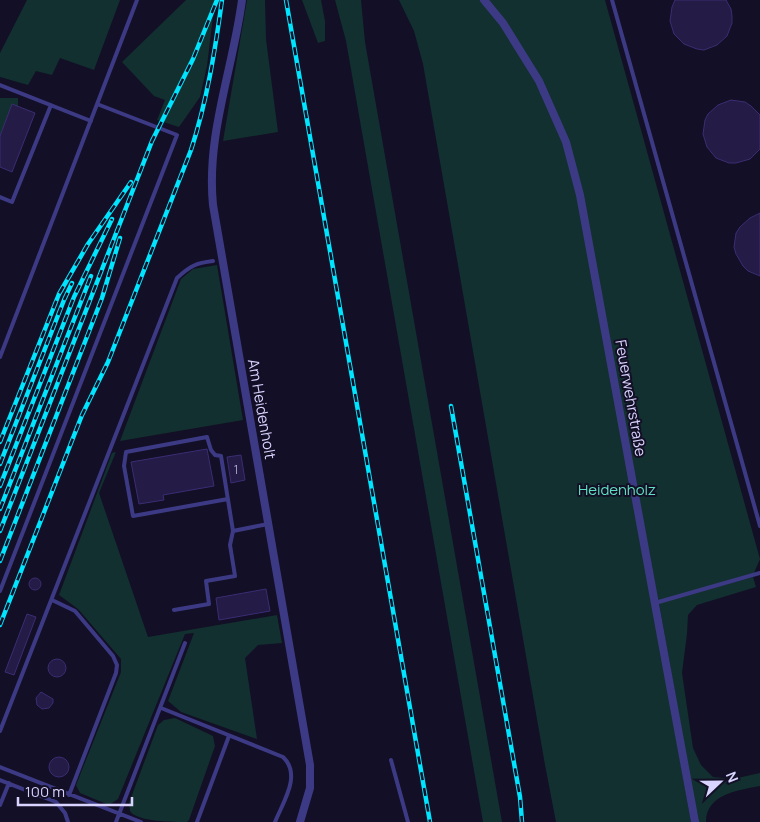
<svg xmlns="http://www.w3.org/2000/svg" width="760" height="822" font-family="Manrope,sans-serif">
<style>
.green{fill:#12302f}
.building{fill:#241b47;stroke:#3b2d73}
.lines{fill:none;stroke-linecap:round;stroke-linejoin:round}
.lane{stroke:#3d3a85;stroke-width:4}
.street{stroke:#3d3a85;stroke-width:8}
.rail-casing{stroke:#00e5ff;stroke-width:4.5}
.rail{stroke:#130f26;stroke-width:2.5;stroke-dasharray:8;stroke-linecap:butt}
.labels{text-anchor:middle;dominant-baseline:central;stroke-width:4;stroke-linejoin:round;paint-order:stroke}
.number-label{font-size:12px;fill:#aca6d1}
.street-label{font-size:15px;fill:#d9d4ff;stroke:#130f26}
.park-label{font-size:15px;fill:#5fe0c0;stroke:#130f26}
</style>
<rect width="100%" height="100%" fill="#130f26"/>
<!-- green -->
<path class="green" d="M 27,0 L 120,0 L 94,70 L 60,58 L 52,75 L 36,71 L 28,85 L 0,77 L 0,53 Z
M 186,0 L 215,0 L 207,66 L 200,97 L 179,127 L 157,120 L 165,100 L 154,96 L 122,62 Z
M 247,0 L 265,0 L 266,39 L 278,132 L 223,141 Z
M 302,0 L 321,0 L 325,21 L 325,41 L 318,43 Z
M 335,0 L 361,0 L 365,42 L 502,822 L 483,822 L 346,41 Z
M 399,0 L 605,0 L 760,559 L 754,573 L 652,603 L 691,822 L 556,822 L 545,765 L 423,64 L 414,31 Z
M 0,98 L 18,98 L 18,107 L 12,105 L 0,136 Z
M 217,265 L 243,420 L 120,441 L 181,279 L 193,269 Z
M 116,452 L 99,493 L 148,637 L 277,615 L 282,643 L 258,645 L 245,658 L 257,739 L 181,712 L 168,701 L 194,633 L 185,634 L 118,799 L 109,805 L 80,793 L 76,785 L 121,672 L 121,659 L 78,609 L 59,595 L 112,453 Z
M 753,577 L 756,587 L 697,605 L 688,615 L 687,634 L 682,673 L 693,748 L 701,765 L 713,777 L 733,779 L 760,773 L 760,786 C 739,790 706,794 706,822 L 698,822 L 659,603 Z
M 175,718 L 213,736 L 215,746 L 189,820 L 187,822 C 173,822 137,822 130,811 C 130,811 129,803 129,803 L 158,725 L 164,720 Z"/>
<!-- building -->
<path class="building" d="M 675,0 L 726,0 L 731,9 L 732,16 L 732,23 L 727,36 L 717,45 L 704,50 L 697,49 L 684,44 L 674,34 L 670,21 L 672,7 Z
M 731,100 L 745,102 L 751,106 L 760,115 L 760,149 L 750,159 L 736,163 L 729,163 L 716,158 L 707,147 L 703,134 L 705,120 L 708,114 L 718,105 Z
M 12,104 L 35,113 L 12,172 L 0,167 L 0,136 Z
M 760,213 L 760,276 L 748,271 L 743,266 L 736,254 L 734,247 L 736,233 L 740,227 L 750,218 Z
M 207,449 L 214,486 L 163,495 L 164,500 L 139,504 L 131,462 Z
M 241,455 L 245,480 L 231,483 L 227,457 Z
M29 584a6 6 0 1 1 12 0a6 6 0 1 1-12 0Z
M 266,589 L 270,611 L 219,620 L 216,598 Z
M 27,614 L 36,617 L 14,675 L 5,672 Z
M48 668a9 9 0 1 1 18 0a9 9 0 1 1-18 0Z
M 41,692 L 53,699 L 53,703 L 49,708 L 42,709 L 37,705 L 36,698 Z
M49 767a10 10 0 1 1 20 0a10 10 0 1 1-20 0Z"/>
<g class="lines">
<!-- lane -->
<path class="lane" d="M 612,0 L 760,526
M 0,85 L 91,121
M 0,197 L 12,202 L 51,105
M 0,357 L 137,0
M 228,499 L 133,516 L 124,466 L 126,452 L 207,437 L 211,450 L 215,455 L 221,456 L 233,531
M 0,591 L 177,135 L 97,104
M 52,600 L 75,611 L 113,656 L 117,665 L 116,673 L 69,795
M 655,603 L 760,573
M 174,610 L 209,604 L 206,581 L 235,576 L 230,545 L 233,531 L 268,524
M 161,708 L 283,757 C 302,775 283,802 275,822
M 0,731 L 177,278 C 190,266 196,263 213,261
M 391,760 L 408,822
M 0,767 L 141,822
M 0,780 L 56,802 L 65,813 L 68,822
M 0,805 L 9,783
M 116,822 L 185,643
M 197,822 L 229,736"/>
<!-- street -->
<path class="street" d="M 242,0 C 233,69 206,135 213,205 L 310,765 L 310,788 L 300,822
M 484,0 L 503,23 L 539,81 L 566,142 L 580,195 L 695,822"/>
<!-- rail casing -->
<g class="rail-casing">
<path id="rail" d="M 286,0 L 430,822
M 451,406 L 520,797 L 522,822
M 0,442 L 59,294 L 88,244 L 131,182
M 0,464 L 64,300 L 72,283
M 0,486 L 74,297 L 112,219
M 0,509 L 91,276
M 0,531 L 138,177 L 152,141 L 193,59 L 217,0
M 0,561 L 102,298 L 120,238
M 0,625 L 82,415 L 108,362 L 191,150 C 207,101 215,51 222,0"/>
</g>
<!-- rail -->
<use href="#rail" class="rail"/>
</g>
<g class="labels">
<!-- number labels -->
<g class="number-label">
<text x="236" y="469">1</text>
</g>
<!-- street labels -->
<g class="street-label">
<text transform="translate(631 398) rotate(80)">Feuerwehrstraße</text>
<text transform="translate(262 409) rotate(80)">Am Heidenholt</text>
</g>
<!-- park labels -->
<g class="park-label">
<text x="617" y="489">Heidenholz</text>
</g>
</g>
<!-- north arrow -->
<g transform="translate(720 782) rotate(68)" stroke="#130f26" stroke-width="4" paint-order="stroke">
<path d="M0-4L9 19L0 12L-9 19Z" fill="#d9d4ff"/>
<text y="-8" font-size="14" font-weight="bold" text-anchor="middle" fill="#d9d4ff">N</text>
</g>
<!-- scale -->
<path d="M18 797v8h114v-8" fill="none" stroke="#d9d4ff" stroke-width="2.5"/>
<text x="25" y="797" font-size="15" fill="#d9d4ff" stroke="#130f26" stroke-width="4" paint-order="stroke">100 m</text>
</svg>
